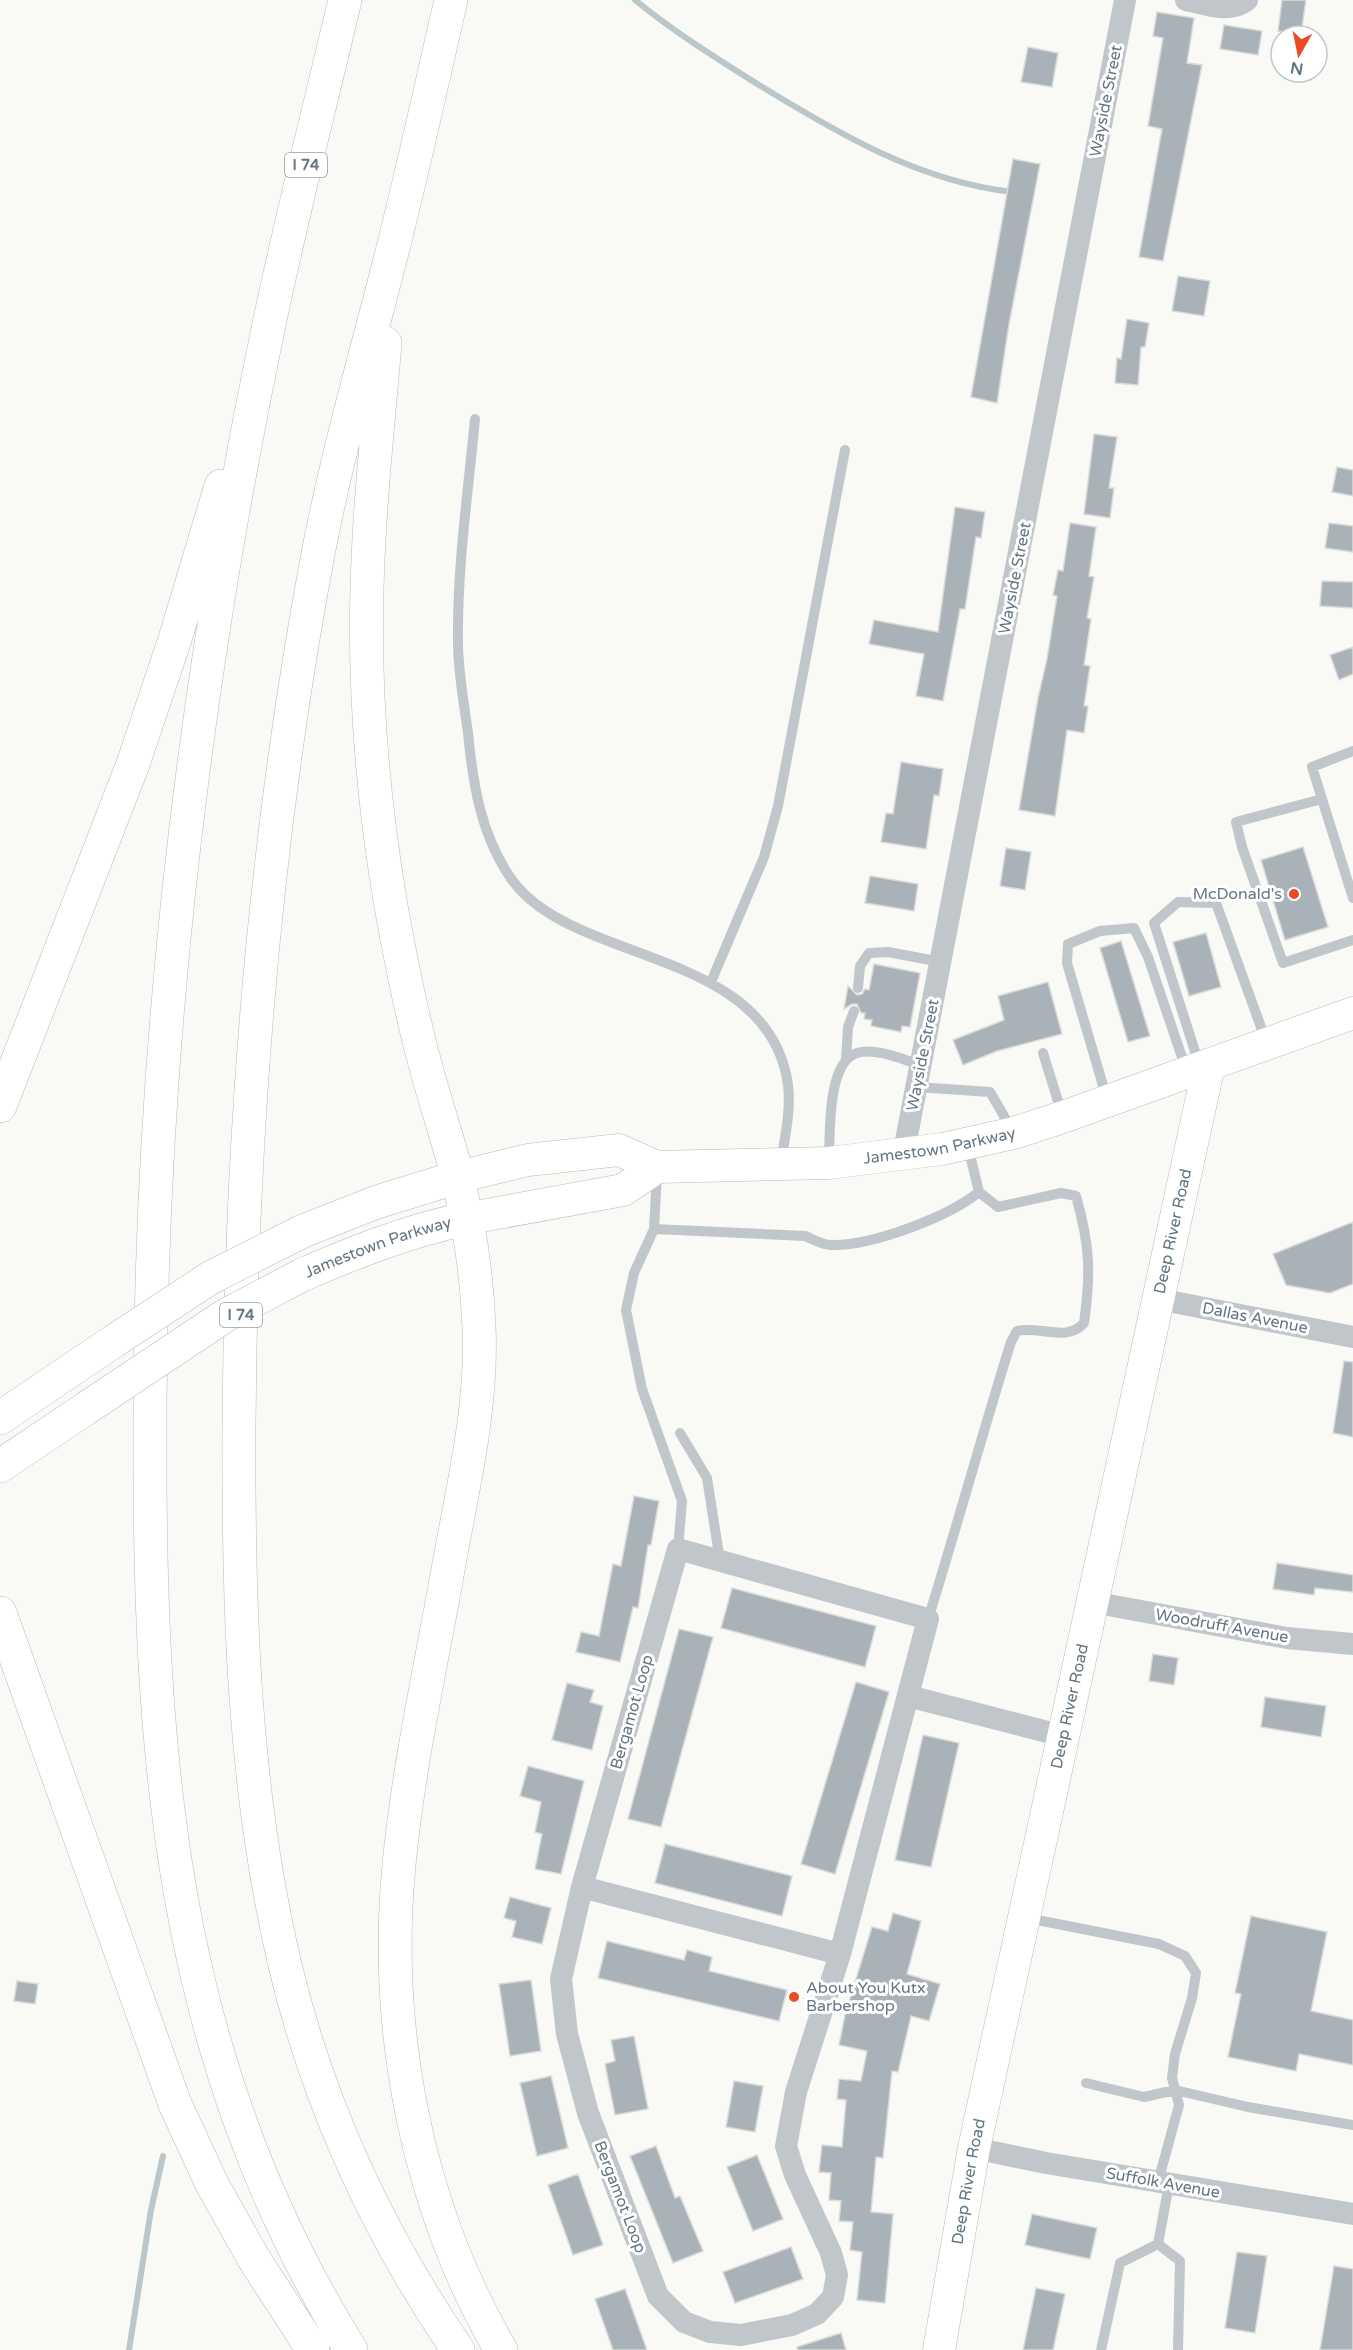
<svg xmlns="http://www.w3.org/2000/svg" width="1353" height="2350" font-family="'Varela Round',sans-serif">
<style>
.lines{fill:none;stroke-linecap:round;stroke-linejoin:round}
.stream{stroke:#b9c6ca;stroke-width:6}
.building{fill:#a9b2b8;stroke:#dbdad8;stroke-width:1.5}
.secondary-casing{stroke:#b4babf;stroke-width:33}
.primary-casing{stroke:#b5babe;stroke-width:34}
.highway-casing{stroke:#b5b9bc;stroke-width:34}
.lane{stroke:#c1c6ca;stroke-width:10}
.street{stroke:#c1c6ca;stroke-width:22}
.secondary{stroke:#fff;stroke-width:32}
.primary{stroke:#fff;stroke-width:33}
.highway{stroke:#fff;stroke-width:33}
.primary-bridge-casing{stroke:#b5babe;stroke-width:34;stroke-linecap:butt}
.primary-bridge{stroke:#fff;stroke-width:33}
.poi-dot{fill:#ea4b25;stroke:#fff;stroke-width:2}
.labels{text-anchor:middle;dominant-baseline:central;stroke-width:6;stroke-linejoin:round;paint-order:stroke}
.shield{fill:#fff;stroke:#929fa8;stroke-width:1.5}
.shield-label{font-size:15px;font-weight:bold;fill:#637682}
.street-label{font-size:16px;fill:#637682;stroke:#fff}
.poi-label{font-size:16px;fill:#637682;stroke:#fff;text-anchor:end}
</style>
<rect width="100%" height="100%" fill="#f9f9f6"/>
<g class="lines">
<!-- stream -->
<path class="stream" d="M 635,0 C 674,32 716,58 759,85 C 837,133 920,182 1013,192
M 129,2350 L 151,2210 L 163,2156"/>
</g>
<!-- building -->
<path class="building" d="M 1282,0 L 1306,0 L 1301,34 L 1278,31 Z
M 1157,12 L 1194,18 L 1187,63 L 1202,65 L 1163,261 L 1139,257 L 1162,129 L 1148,126 L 1163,38 L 1153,36 Z
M 1224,25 L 1262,31 L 1258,55 L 1220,49 Z
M 1028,47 L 1058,53 L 1052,87 L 1021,82 Z
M 1013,159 L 1040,164 L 1009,324 L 997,403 L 971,397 Z
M 1178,276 L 1210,281 L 1204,316 L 1172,311 Z
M 1127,319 L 1149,323 L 1145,347 L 1141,347 L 1138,385 L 1115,383 L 1117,358 L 1121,359 Z
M 1094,434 L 1117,437 L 1109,488 L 1114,488 L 1110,518 L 1084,514 Z
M 1337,467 L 1353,470 L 1353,496 L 1332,492 Z
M 955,507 L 985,512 L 981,538 L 976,537 L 965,609 L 960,609 L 943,701 L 916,696 L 924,654 L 869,644 L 874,620 L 938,632 Z
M 1070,523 L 1096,527 L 1089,576 L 1094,577 L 1087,618 L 1091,619 L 1084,665 L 1090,666 L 1084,706 L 1088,706 L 1084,733 L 1067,730 L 1055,816 L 1019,810 L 1038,698 L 1047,659 L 1057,596 L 1053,595 L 1058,570 L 1063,571 Z
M 1329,523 L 1353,526 L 1353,552 L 1325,548 Z
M 1322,581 L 1353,582 L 1353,608 L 1320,606 Z
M 1353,647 L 1353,674 L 1339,680 L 1330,655 Z
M 901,762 L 943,769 L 939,796 L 934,795 L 926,849 L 881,842 L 886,813 L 893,814 Z
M 1303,847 L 1328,927 L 1285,940 L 1261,860 Z
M 1006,848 L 1031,852 L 1025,890 L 1000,886 Z
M 870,876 L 918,884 L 914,911 L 865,903 Z
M 1206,933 L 1221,987 L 1189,996 L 1173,942 Z
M 1121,941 L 1150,1036 L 1128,1042 L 1100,948 Z
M 874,964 L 920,973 L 910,1027 L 902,1026 L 901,1032 L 871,1026 L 872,1020 L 864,1019 L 865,1013 L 861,1013 L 857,1004 L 852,1004 L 844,1009 L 848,986 L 857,995 L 862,994 L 865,989 L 869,990 Z
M 1048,982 L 1062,1034 L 997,1051 L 963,1065 L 953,1040 L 1004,1020 L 998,996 Z
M 1353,1222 L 1353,1284 L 1330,1293 L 1286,1285 L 1273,1254 Z
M 1344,1361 L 1353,1362 L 1353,1437 L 1333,1433 Z
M 634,1496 L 659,1501 L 651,1545 L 648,1545 L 638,1608 L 633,1607 L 620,1662 L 576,1652 L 581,1632 L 599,1636 L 613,1564 L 621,1566 Z
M 1277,1563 L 1353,1575 L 1353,1592 L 1315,1588 L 1314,1595 L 1273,1589 Z
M 732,1588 L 876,1626 L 865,1667 L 721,1628 Z
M 679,1629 L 713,1637 L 661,1827 L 628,1819 Z
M 1153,1654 L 1178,1658 L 1174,1685 L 1149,1681 Z
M 856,1682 L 889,1692 L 835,1874 L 801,1864 Z
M 567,1683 L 594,1690 L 590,1702 L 603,1706 L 592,1750 L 552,1740 Z
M 1265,1697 L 1326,1706 L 1321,1737 L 1261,1727 Z
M 923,1735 L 959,1743 L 931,1867 L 895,1860 Z
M 528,1766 L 584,1781 L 561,1874 L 535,1869 L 542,1834 L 535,1832 L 541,1802 L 520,1796 Z
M 665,1844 L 792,1876 L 782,1916 L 655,1883 Z
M 510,1897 L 551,1908 L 542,1944 L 512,1937 L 516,1921 L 504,1918 Z
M 893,1913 L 921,1921 L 907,1974 L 940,1984 L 929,2021 L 911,2016 L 898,2072 L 892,2071 L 883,2158 L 876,2157 L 871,2212 L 893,2214 L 885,2303 L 857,2300 L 862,2252 L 850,2250 L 853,2222 L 839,2221 L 841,2201 L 829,2200 L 831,2173 L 819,2172 L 822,2145 L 842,2147 L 846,2100 L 837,2099 L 839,2079 L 861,2081 L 867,2051 L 839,2045 L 845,2015 L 872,1927 L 888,1931 Z
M 1251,1916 L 1327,1932 L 1311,2011 L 1353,2020 L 1353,2065 L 1299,2054 L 1296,2071 L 1228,2057 L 1241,1994 L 1235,1993 Z
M 607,1941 L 684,1960 L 687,1950 L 712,1957 L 709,1971 L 787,1990 L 779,2021 L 598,1978 Z
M 531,1980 L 541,2051 L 510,2056 L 499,1984 Z
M 17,1981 L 38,1984 L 35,2004 L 14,2001 Z
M 634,2036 L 648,2109 L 615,2115 L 605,2064 L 615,2061 L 611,2040 Z
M 551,2076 L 568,2148 L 537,2156 L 520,2083 Z
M 734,2081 L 763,2086 L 755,2132 L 726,2127 Z
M 656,2146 L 675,2198 L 680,2196 L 703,2251 L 673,2263 L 630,2156 Z
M 757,2155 L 783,2219 L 753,2231 L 727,2167 Z
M 578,2174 L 603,2245 L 573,2255 L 548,2185 Z
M 1032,2214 L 1097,2228 L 1090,2259 L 1025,2245 Z
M 791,2247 L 803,2279 L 735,2303 L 723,2272 Z
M 1237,2252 L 1267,2256 L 1255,2333 L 1225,2328 Z
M 1334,2266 L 1353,2269 L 1353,2350 L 1320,2350 Z
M 1036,2288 L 1065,2294 L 1053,2350 L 1023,2350 Z
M 625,2289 L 647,2350 L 613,2350 L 595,2299 Z
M 841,2333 L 846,2350 L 798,2350 L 797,2347 Z"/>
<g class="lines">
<!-- secondary casing -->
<g class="secondary-casing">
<g id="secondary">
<path id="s1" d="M 458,1177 L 528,1160 L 619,1150 L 657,1167 L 829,1163 L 942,1149 L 1014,1133 L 1063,1117 L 1353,1013"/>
<path d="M 465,1219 L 623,1190 L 657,1167"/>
<path id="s2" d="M 939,2350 L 974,2148 L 1209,1065"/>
</g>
</g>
<!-- primary casing -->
<g class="primary-casing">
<g id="primary">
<path d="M 303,1231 L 377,1202 L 458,1177"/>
<path id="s3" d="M 302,1275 C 355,1252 408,1231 465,1219"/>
<path d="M 0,1418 L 114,1341"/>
<path d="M 0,1466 L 85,1409"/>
</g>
</g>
<!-- highway casing -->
<g class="highway-casing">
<path id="highway" d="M 345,0 C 319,110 291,219 268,329 C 194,684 151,1046 150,1408 C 148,1747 167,2054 351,2350
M 451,0 C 431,87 412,174 390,260 C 365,358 337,455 318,554 C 264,840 241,1132 239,1423 C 238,1604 243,1788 285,1965 C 318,2103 378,2233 458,2350
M 385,343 C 378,425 369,507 367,589 C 364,695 373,801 391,906 C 400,956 410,1007 423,1056 C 433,1096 447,1135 457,1175 C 469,1223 477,1277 479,1327 C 483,1412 460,1498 446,1581 C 429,1675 408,1770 399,1865 C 383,2030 417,2206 501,2350
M 0,1106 L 133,764 L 175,639 L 221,486
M 0,1613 L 175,2104 L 212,2184 L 254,2259 L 313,2350"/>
</g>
<!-- lane -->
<path class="lane" d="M 475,419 C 468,493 457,568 458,642 C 458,672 464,703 468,733 C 473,785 481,836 512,880 C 532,908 567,925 598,937 C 674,968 775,989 788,1085 C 791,1111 785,1137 781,1162
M 1322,799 L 1312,767 L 1353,751
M 1353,898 L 1322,799 L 1236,822 L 1242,847 L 1283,963 L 1353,940
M 711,982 L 764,857 L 778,806 L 845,450
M 858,988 L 860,966 L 869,953 L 888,952 L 941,962
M 1043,1053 L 1062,1114
M 846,1060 L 848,1027 L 854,1011
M 1199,1064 L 1154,923 L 1178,902 L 1216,903 L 1266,1041
M 917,1087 L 990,1092 L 1012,1130
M 1107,1099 L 1067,963 L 1068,944 L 1100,931 L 1134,928 L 1148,957 L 1186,1069
M 829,1160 C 830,1134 827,1062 857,1053 C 875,1047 904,1060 921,1065
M 657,1173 L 654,1229 L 634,1273 L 626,1310 L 642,1389 L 682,1501 L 678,1549
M 654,1229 L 805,1236 C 813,1239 822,1245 831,1245 C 872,1246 948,1217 979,1192
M 680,1433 L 707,1478 L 720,1561
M 928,1619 C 957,1527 982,1434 1011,1342 L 1017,1331 C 1039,1325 1067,1343 1084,1323 C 1091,1273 1090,1245 1076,1196 L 1061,1193 L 998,1207 L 979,1192 L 968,1147
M 1027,1918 L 1159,1944 L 1185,1956 L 1196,1973 L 1192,1998 L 1175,2054 L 1172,2078 L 1179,2105 L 1158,2182
M 1086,2083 L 1144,2097 L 1175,2090 L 1248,2107 L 1353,2125
M 1158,2244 L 1180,2261 L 1178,2350
M 1158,2244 L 1169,2184
M 1101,2350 L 1120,2263 L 1158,2244"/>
<!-- street -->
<path class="street" d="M 1186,0 C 1205,4 1230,14 1247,0
M 903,1156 L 1125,0
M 1158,1299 L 1353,1337
M 678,1549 L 928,1619 L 840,1954 L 796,2092 L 786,2146 L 795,2175 L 831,2253 L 837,2275 L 833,2297 L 817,2314 L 792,2325 L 741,2335 L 710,2332 L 684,2322 L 658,2296 L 588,2113 L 567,2034 L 561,1979 L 582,1887 Z
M 1092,1602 L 1287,1638 L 1353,1644
M 908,1696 L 1063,1736
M 582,1887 L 840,1954
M 974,2148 L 1046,2163 L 1353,2214"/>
<!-- secondary -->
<use href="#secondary" class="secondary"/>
<!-- primary -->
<use href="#primary" class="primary"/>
<!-- highway -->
<use href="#highway" class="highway"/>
<!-- primary-bridge casing -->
<g class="primary-bridge-casing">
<path id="primary-bridge" d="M 114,1341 L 210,1278 L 303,1231
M 85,1409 L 226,1315 L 302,1275"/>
</g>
<!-- primary-bridge -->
<use href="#primary-bridge" class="primary-bridge"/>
</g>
<!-- markers -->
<g class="poi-dot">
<circle cx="1294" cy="894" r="6"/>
<circle cx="794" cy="1997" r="6"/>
</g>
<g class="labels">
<!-- shield labels -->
<g class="shield">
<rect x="285" y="153" width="42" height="24" rx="4.5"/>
<rect x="220" y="1303" width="42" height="24" rx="4.5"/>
</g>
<g class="shield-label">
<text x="306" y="165">I 74</text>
<text x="241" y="1315">I 74</text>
</g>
<!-- street labels -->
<g class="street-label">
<text transform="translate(1106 101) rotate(-79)">Wayside Street</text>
<text transform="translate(1015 578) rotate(-79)">Wayside Street</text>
<text transform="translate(923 1055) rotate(-79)">Wayside Street</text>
<text stroke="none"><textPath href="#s1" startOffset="489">Jamestown Parkway</textPath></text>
<text stroke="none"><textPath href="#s2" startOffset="1143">Deep River Road</textPath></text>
<text stroke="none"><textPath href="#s3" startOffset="81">Jamestown Parkway</textPath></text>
<text transform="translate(1255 1318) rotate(11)">Dallas Avenue</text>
<text transform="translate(1222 1626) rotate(10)">Woodruff Avenue</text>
<text stroke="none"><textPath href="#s2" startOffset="657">Deep River Road</textPath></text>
<text transform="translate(632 1712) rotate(-74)">Bergamot Loop</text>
<text stroke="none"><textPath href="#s2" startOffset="171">Deep River Road</textPath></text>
<text transform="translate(1163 2183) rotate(10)">Suffolk Avenue</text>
<text transform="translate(620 2197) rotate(69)">Bergamot Loop</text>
</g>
<!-- poi labels -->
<g class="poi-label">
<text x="1282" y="894">McDonald's</text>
<text x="806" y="1988" text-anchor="start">About You Kutx<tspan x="806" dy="18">Barbershop</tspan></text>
</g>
</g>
<!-- north arrow -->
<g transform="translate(1299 54) rotate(189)"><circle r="28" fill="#ffffff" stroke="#c1c8cd" stroke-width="1.5"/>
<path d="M0-4.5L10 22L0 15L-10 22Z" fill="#ea4b25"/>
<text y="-9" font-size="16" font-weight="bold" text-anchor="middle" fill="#637682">N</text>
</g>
</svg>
